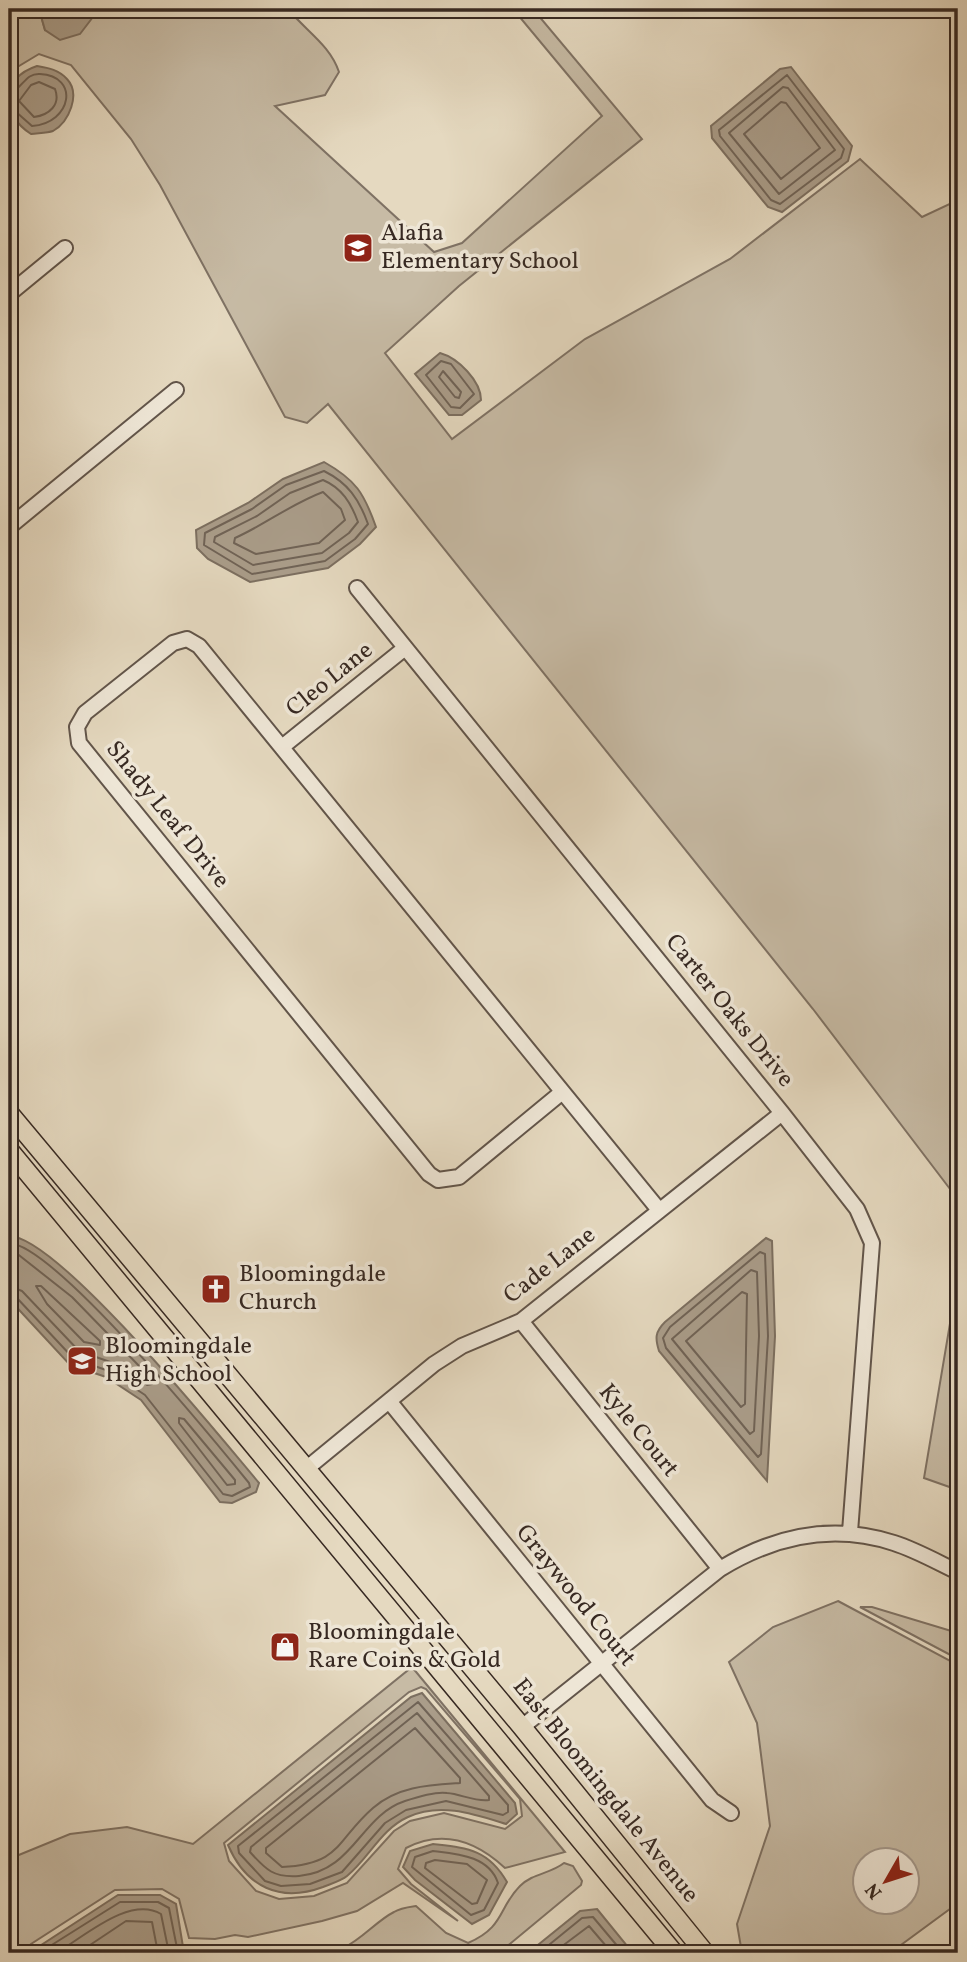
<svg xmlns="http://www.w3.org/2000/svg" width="967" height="1962" font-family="Vollkorn,serif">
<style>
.green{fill:#c7bba5;stroke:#7f7264;stroke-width:2;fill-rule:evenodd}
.water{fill:#aa9d8a;stroke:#7c6f60;stroke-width:2}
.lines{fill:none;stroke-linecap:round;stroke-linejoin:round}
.shore{stroke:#706356;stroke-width:2}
.minor-casing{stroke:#62554a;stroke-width:18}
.major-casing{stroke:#372922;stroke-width:21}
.minor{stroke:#eee6d6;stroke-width:14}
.major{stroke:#e5d9c0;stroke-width:18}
.labels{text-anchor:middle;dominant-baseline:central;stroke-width:7;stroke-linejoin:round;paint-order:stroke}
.poi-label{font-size:24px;fill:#372922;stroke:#eee6d6;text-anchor:start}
.street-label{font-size:24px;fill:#372922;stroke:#eee6d6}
</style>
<rect width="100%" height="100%" fill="#e5d9c0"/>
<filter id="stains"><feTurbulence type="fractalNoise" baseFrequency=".00286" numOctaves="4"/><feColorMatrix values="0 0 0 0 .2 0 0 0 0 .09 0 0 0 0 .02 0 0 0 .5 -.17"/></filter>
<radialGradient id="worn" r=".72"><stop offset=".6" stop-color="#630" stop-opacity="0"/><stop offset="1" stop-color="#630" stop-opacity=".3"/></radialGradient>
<!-- green -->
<path class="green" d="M 9,9 L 39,9 L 45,30 L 96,14 L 99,9 L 288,9 C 306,31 330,45 339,72 L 325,95 L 275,106 L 434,252 L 462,243 L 602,116 L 513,9 L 533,9 L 642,139 L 459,286 L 385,353 L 452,439 L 585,339 L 730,259 L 860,159 L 922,217 L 958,200 L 958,1490 L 924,1478 L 957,1282 L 950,1189 L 813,1009 L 328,404 L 307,423 L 285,417 L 160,185 L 131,139 L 71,65 L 39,54 L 9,72 Z
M 838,1601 L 958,1665 L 958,1903 L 890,1953 L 742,1953 L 737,1924 L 770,1826 L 757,1723 L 729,1662 L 773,1627 ZM 908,1860 L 908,1902 L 866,1902 L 866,1860 Z
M 860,1607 L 872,1607 L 958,1633 L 958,1659 Z
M 412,1667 L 565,1852 L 505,1868 C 476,1841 443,1829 406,1848 L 398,1869 L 411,1884 L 458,1921 L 403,1883 L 357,1911 L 322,1921 L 248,1937 L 235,1935 L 215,1939 L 189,1938 L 179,1899 L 162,1889 L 115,1890 L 31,1944 L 23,1953 L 9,1953 L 9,1859 L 70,1834 L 127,1827 L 193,1844 ZM 421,1687 L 426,1689 L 520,1799 L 522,1816 L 505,1829 L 444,1813 L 410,1821 L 394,1831 L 347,1883 L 314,1896 L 279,1899 L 256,1891 L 229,1861 L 224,1843 L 409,1692 Z
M 564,1863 L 573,1866 L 582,1881 L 581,1885 L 499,1953 L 310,1953 L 316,1948 C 347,1961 368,1925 394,1912 C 400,1908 409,1907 416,1906 L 446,1933 L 468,1943 C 505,1927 498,1908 520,1886 C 533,1873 550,1874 564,1863 Z"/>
<!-- water -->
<path class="water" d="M 39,9 L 99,9 L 80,34 L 60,40 L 45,30 Z
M 37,66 C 49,68 59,70 67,79 C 81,94 69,122 53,131 C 47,133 37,133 31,134 C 0,114 0,78 37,66 Z
M 791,67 L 852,146 L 848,161 L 782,212 L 768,207 L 712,138 L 711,126 L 780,69 Z
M 440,353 C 458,358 481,381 481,400 L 462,415 L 449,415 L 415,374 Z
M 324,462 C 356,480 364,493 376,527 L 360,544 L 328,568 L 250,582 L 208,559 L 197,548 L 196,530 L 248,503 L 283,479 Z
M 9,1236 C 58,1236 221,1438 259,1483 L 256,1492 L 232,1503 L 220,1502 L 141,1400 L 106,1377 L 70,1365 L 9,1299 Z
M 766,1238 L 772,1241 L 775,1336 L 767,1481 L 659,1351 C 655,1338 655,1332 665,1322 Z
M 422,1693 L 515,1803 L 517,1814 L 506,1824 C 474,1814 440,1802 408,1817 C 381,1829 369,1858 347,1876 C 341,1881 330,1884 323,1887 C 280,1903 246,1887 228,1845 L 411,1697 Z
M 433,1844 C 467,1848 488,1849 507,1882 L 489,1915 L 472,1924 L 415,1880 L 403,1867 L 410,1851 Z
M 118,1895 L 160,1895 L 176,1904 L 184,1953 L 29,1953 Z
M 597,1909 L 628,1947 L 627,1953 L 528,1953 L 580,1911 Z"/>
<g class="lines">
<!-- shore -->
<path class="shore" d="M 787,75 L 844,149 L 841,158 L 780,204 L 771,200 L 720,136 L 719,130 Z
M 39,82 L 55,89 C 61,105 49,115 34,117 L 19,101 L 31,85 Z
M 783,87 L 788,88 L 835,150 L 779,194 L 729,133 Z
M 9,92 C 23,90 24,73 40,74 C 80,76 72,123 32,126 L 15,111 L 9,110
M 781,102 L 786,103 L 820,148 L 781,179 L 744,134 Z
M 441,361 L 451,364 L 474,394 L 460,408 L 451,407 L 426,375 Z
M 443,371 L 461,392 L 459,398 L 455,397 L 439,377 Z
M 324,471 C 348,483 359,499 368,524 L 355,539 L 325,561 L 252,574 L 204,545 L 205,533 L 252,509 L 286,485 Z
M 323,480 C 342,488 351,503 358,522 L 349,533 L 322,553 L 253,565 L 214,542 L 215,537 L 257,516 L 290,493 Z
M 323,492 L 341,509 L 345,520 L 319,543 L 256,554 L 234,543 L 235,538 C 266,524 291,504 323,492 Z
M 9,1243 C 55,1245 214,1440 249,1483 L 250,1487 L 232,1496 L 223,1494 L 145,1395 L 109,1371 L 74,1359 L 16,1297 L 9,1295
M 9,1251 L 15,1252 L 72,1297 L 143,1370 L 152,1384 L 147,1385 L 113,1363 L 79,1351 L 22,1291 L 9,1286
M 760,1252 L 765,1254 L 768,1336 L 761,1454 L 758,1457 L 666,1348 L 663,1338 L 670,1327 Z
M 751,1270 L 757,1272 L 759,1336 L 754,1431 L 750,1434 L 672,1339 Z
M 36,1286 L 41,1286 L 100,1341 L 100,1345 L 84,1342 L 47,1304 Z
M 742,1292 L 747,1294 L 745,1404 L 741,1407 L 686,1341 Z
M 179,1418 L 184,1419 L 235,1480 L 235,1484 L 227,1485 L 179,1423 Z
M 418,1702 L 508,1805 L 508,1812 L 503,1815 L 446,1801 L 406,1810 L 385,1823 L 342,1872 L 310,1884 L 281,1886 L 265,1881 L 239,1853 L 238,1846 Z
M 417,1713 L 489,1796 L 489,1800 C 475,1802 461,1794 447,1793 C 435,1791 417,1797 405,1801 C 360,1816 354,1871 299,1876 C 274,1878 266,1870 250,1852 L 251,1847 Z
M 415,1728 L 460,1778 L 460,1783 C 430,1785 398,1786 373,1808 C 336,1840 342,1864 282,1867 L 266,1853 L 266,1848 Z
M 433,1851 C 458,1854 489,1856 498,1883 L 484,1910 L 471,1915 L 412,1867 L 415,1857 Z
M 435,1860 L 467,1864 L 487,1880 L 477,1903 L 472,1904 L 425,1868 L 426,1863 Z
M 39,1953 L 120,1902 L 158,1902 L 169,1908 L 178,1953
M 56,1953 C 83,1938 129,1895 161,1914 L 169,1953
M 78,1953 L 126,1921 L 152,1922 L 158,1953
M 539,1953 L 582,1918 L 593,1917 L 619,1948 L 620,1953
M 553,1953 L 589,1926 L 612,1953"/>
<!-- minor casing -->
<g class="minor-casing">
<path id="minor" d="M 9,294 L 65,248
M 9,527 L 176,390
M 357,588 L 782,1113 L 857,1209 L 872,1243 L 850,1532
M 282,747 L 405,648
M 561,1093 L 459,1177 L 438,1180 L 429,1174 L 79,743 L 77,727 L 85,713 L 173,643 L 187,639 L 199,646 L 659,1210
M 521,1321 L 720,1569
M 389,1401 L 712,1800 L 731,1813
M 306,1469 L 434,1364 L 462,1346 L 521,1321 L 782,1113
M 522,1727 L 720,1569 C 774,1536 832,1523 894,1543 C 916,1550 937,1562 958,1572"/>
</g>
<!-- major casing -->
<g class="major-casing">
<path id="major" d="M 9,1113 L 522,1727 L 705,1953
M 9,1150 L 674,1953"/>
</g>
<!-- minor -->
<use href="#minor" class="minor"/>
<!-- major -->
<use href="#major" class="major"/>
</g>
<!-- icons -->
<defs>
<g id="school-square" transform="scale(1.575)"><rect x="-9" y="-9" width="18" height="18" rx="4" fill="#8f2418" stroke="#eee6d6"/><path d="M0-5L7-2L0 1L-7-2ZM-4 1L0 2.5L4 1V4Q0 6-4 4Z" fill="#fff"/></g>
<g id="church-square" transform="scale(1.575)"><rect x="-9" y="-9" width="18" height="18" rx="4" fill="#8f2418" stroke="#eee6d6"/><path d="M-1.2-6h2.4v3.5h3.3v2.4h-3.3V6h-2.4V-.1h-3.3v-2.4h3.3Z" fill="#fff"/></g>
<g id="shop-square" transform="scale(1.575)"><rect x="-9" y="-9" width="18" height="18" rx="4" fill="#8f2418" stroke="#eee6d6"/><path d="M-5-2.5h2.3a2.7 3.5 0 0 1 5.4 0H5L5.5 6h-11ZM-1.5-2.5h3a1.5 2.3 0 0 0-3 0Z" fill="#fff"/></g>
</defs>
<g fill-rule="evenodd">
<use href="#school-square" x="358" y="248"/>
<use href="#church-square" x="216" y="1289"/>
<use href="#school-square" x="82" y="1361"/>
<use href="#shop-square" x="285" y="1647"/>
</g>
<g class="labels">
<!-- poi labels -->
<g class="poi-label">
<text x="381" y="234">Alafia<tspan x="381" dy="28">Elementary School</tspan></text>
<text x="239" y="1275">Bloomingdale<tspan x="239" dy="28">Church</tspan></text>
<text x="105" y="1347">Bloomingdale<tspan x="105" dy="28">High School</tspan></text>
<text x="308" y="1633">Bloomingdale<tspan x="308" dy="28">Rare Coins &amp; Gold</tspan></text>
</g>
<!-- street labels -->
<g class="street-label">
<text transform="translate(330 680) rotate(-39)">Cleo Lane</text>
<text transform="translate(167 815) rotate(51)">Shady Leaf Drive</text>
<text transform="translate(729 1011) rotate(51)">Carter Oaks Drive</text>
<text transform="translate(550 1266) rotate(-38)">Cade Lane</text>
<text transform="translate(638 1431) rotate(51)">Kyle Court</text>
<text transform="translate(575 1596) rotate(51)">Graywood Court</text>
<text transform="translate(605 1791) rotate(51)">East Bloomingdale Avenue</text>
</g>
</g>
<!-- margin -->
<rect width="967" height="1962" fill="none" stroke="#e5d9c0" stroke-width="35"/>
<rect x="10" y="10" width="946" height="1941" fill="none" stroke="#372922" stroke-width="3.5"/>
<rect x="18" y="18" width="932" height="1927" fill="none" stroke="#372922" stroke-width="2"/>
<!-- north arrow -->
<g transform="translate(886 1881) rotate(231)"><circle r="33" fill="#eee6d6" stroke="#a59a8e" stroke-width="2"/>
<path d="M0-5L12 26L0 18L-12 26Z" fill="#8f2418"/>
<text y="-10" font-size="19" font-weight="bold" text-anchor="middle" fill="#372922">N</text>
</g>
<rect width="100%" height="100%" filter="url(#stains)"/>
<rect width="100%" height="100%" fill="url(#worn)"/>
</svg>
